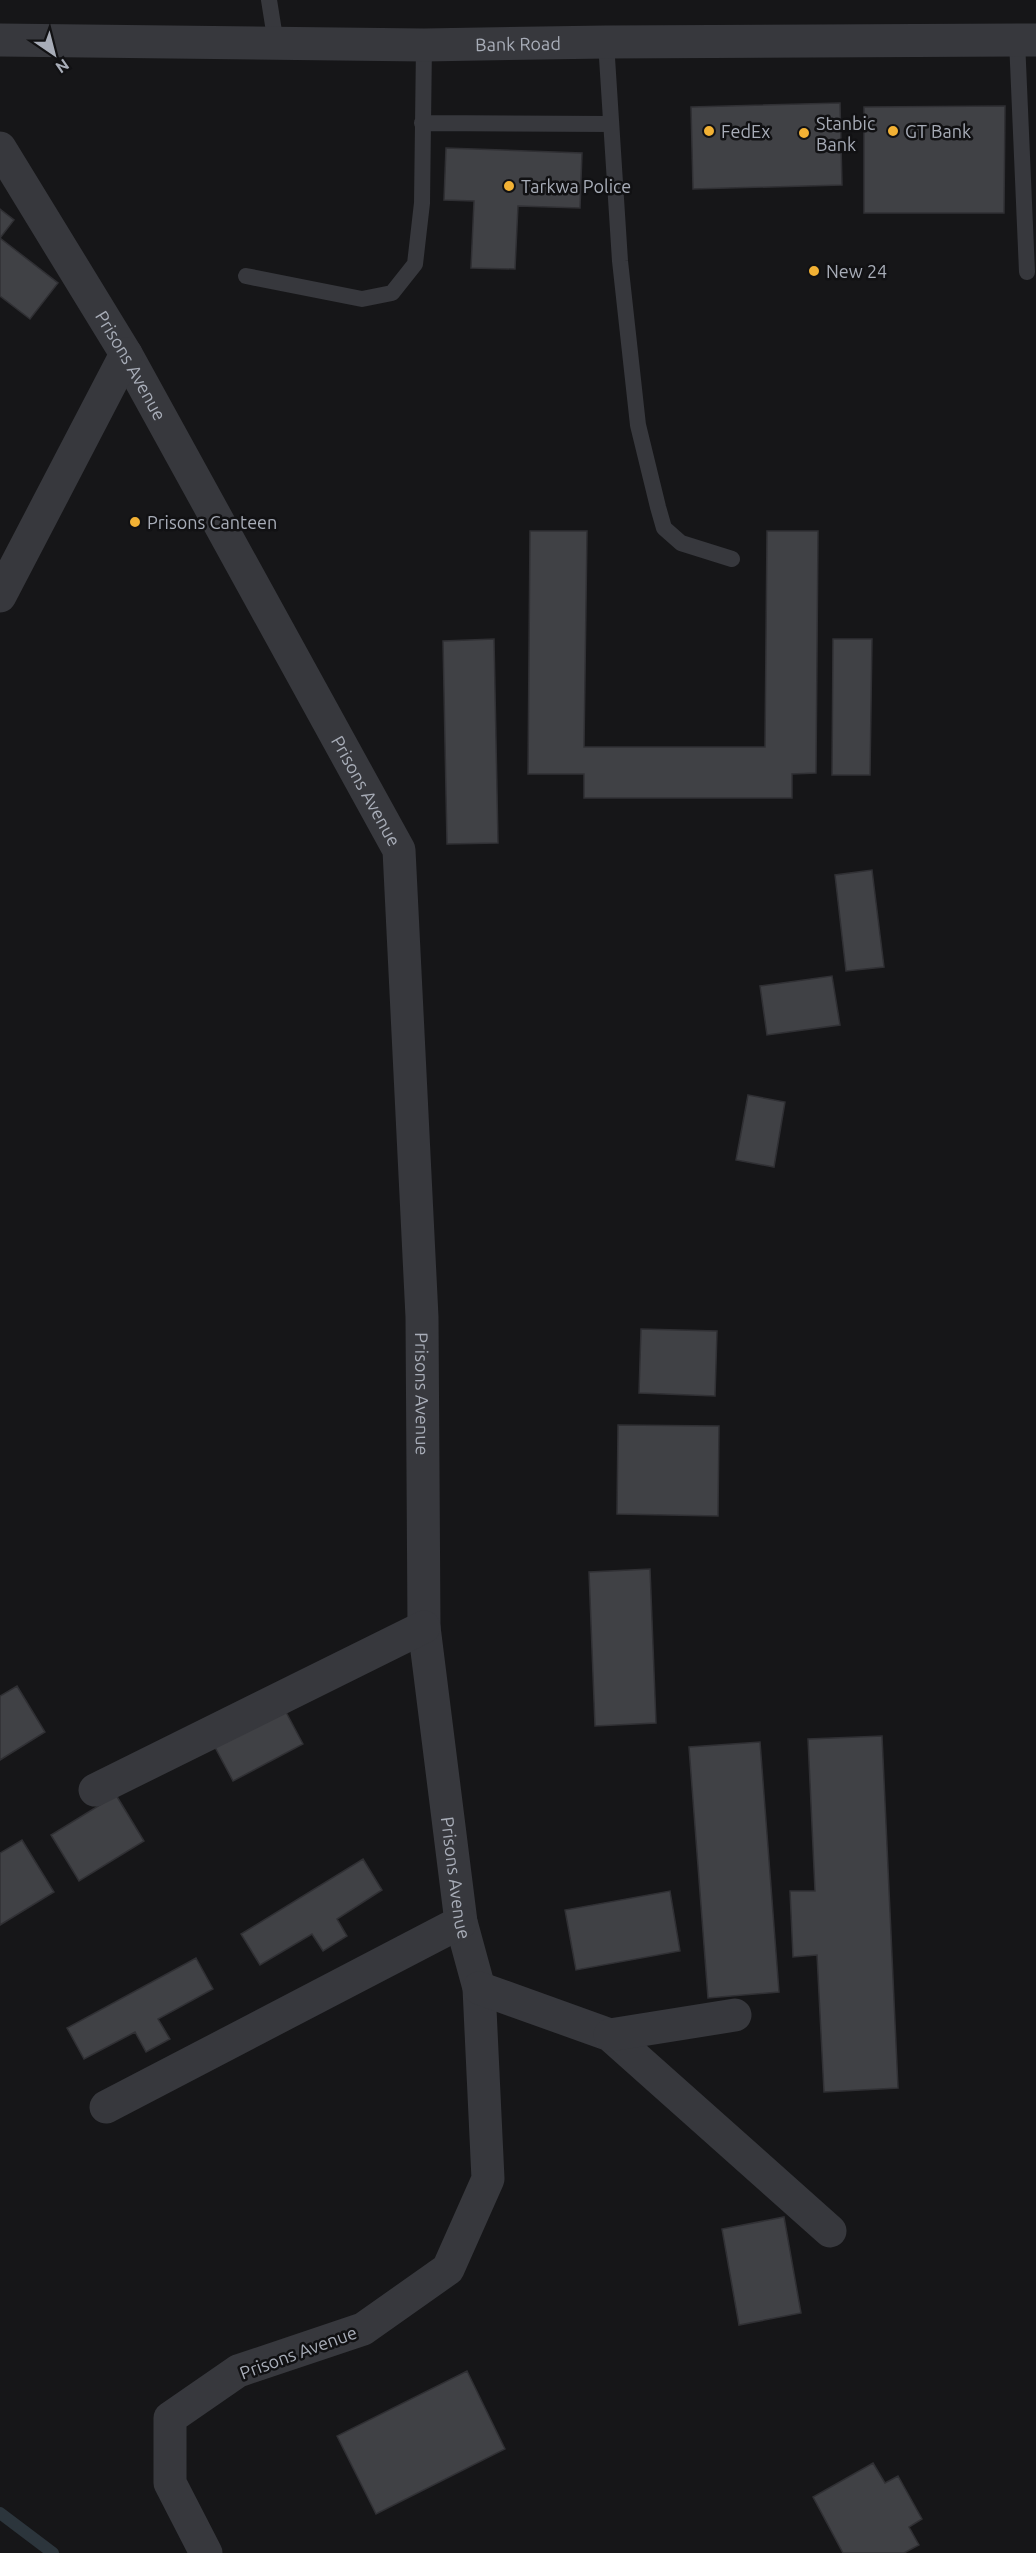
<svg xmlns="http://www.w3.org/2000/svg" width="1036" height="2553" font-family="Ubuntu,sans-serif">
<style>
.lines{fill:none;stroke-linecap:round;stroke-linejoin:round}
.stream{stroke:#2c353c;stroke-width:12}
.building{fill:#404145;stroke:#303034;stroke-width:1.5}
.service{stroke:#37383d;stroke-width:16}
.minor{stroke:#37383d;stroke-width:33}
.tertiary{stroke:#37383d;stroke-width:33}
.poi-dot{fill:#f2b134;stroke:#111113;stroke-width:2}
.labels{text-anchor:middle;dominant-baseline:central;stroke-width:5;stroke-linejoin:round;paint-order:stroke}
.street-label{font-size:18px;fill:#a8adb8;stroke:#111113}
.poi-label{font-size:18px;fill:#a8adb8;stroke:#111113;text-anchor:start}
</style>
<rect width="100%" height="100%" fill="#161618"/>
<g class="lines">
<!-- stream -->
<path class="stream" d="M 0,2513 L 53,2553"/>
</g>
<!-- building -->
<path class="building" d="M 840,103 L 842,185 L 693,189 L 691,107 Z
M 1005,106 L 1004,213 L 864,213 L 864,107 Z
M 446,148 L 582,153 L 580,208 L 518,206 L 515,269 L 471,268 L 474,201 L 444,200 Z
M 0,209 L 14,220 L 0,238 L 58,283 L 30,319 L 0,296 Z
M 530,531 L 587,531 L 584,747 L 765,747 L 767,531 L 818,531 L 816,773 L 792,774 L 792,798 L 584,798 L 584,774 L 528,774 Z
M 494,639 L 498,843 L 447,844 L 443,641 Z
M 833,639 L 872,639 L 870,775 L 832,775 Z
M 872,870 L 884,967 L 846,971 L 835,875 Z
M 832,976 L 840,1025 L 767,1035 L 760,986 Z
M 748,1095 L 785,1102 L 774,1167 L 736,1160 Z
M 641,1329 L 717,1331 L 715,1396 L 639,1393 Z
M 618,1425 L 719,1426 L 718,1516 L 617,1514 Z
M 650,1569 L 656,1723 L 595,1726 L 589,1572 Z
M 17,1686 L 45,1732 L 0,1760 L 0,1696 Z
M 279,1699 L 303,1744 L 233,1781 L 209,1736 Z
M 882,1736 L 898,2088 L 824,2092 L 817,1955 L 793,1957 L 790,1891 L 815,1891 L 808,1739 Z
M 760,1742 L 779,1992 L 708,1998 L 689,1747 Z
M 116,1795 L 144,1841 L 79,1881 L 51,1835 Z
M 22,1840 L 54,1892 L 0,1925 L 0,1853 Z
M 363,1859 L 382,1890 L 337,1919 L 347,1936 L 323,1951 L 312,1934 L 260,1965 L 241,1934 Z
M 670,1891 L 680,1951 L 576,1970 L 565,1910 Z
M 196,1958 L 213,1989 L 158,2019 L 170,2039 L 146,2052 L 135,2032 L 84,2059 L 67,2028 Z
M 784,2217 L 801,2313 L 739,2325 L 722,2229 Z
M 467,2371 L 505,2449 L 376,2514 L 337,2436 Z
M 873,2463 L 885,2483 L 898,2476 L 922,2519 L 909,2527 L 919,2545 L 904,2553 L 843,2553 L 813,2497 Z"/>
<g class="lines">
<!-- service -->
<path class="service" d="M 269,0 L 276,44
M 1017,40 L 1027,272
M 606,42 L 620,261 L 638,425 L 658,507 L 664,528 L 681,543 L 732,559
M 422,123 L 611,124
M 246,276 L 362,299 L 392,293 L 415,264 L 422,203 L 424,45"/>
<!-- minor -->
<g class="minor">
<path id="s1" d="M 0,148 L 126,354 L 399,850 L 422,1317 L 424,1627 L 461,1922 L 479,1988 L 488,2179 L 448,2269 L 363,2329 L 238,2371 L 170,2418 L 170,2483 L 206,2553"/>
<path d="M 0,596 L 126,354"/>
<path d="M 95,1790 L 424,1627"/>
<path d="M 479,1988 L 610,2035 L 830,2231"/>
<path d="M 610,2035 L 735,2015"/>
<path d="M 106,2107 L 461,1922"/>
</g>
<!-- tertiary -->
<path class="tertiary" id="s2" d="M 0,40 L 424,45 L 606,42 L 1036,40"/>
</g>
<!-- markers -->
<g class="poi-dot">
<circle cx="709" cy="131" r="6"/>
<circle cx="893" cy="131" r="6"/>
<circle cx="804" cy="133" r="6"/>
<circle cx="509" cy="186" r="6"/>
<circle cx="814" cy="271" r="6"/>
<circle cx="135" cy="522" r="6"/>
</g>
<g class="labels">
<!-- street labels -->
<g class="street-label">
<text stroke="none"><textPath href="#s2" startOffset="518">Bank Road</textPath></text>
<text stroke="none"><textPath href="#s1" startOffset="254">Prisons Avenue</textPath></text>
<text stroke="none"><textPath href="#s1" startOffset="740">Prisons Avenue</textPath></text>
<text stroke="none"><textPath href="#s1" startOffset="1352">Prisons Avenue</textPath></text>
<text stroke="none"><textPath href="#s1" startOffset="1838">Prisons Avenue</textPath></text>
<text transform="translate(298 2352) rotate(-20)">Prisons Avenue</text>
</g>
<!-- poi labels -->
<g class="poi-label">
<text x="816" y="123">Stanbic<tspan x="816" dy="21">Bank</tspan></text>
<text x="721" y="131">FedEx</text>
<text x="905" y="131">GT Bank</text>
<text x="521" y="186">Tarkwa Police</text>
<text x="826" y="271">New 24</text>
<text x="147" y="522">Prisons Canteen</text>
</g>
</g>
<!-- north arrow -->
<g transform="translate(54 54) rotate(145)" stroke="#111113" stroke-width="4.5" paint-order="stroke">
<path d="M0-4.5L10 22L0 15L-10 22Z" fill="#a8adb8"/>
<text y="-9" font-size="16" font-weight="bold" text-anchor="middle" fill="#a8adb8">N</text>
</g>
</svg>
